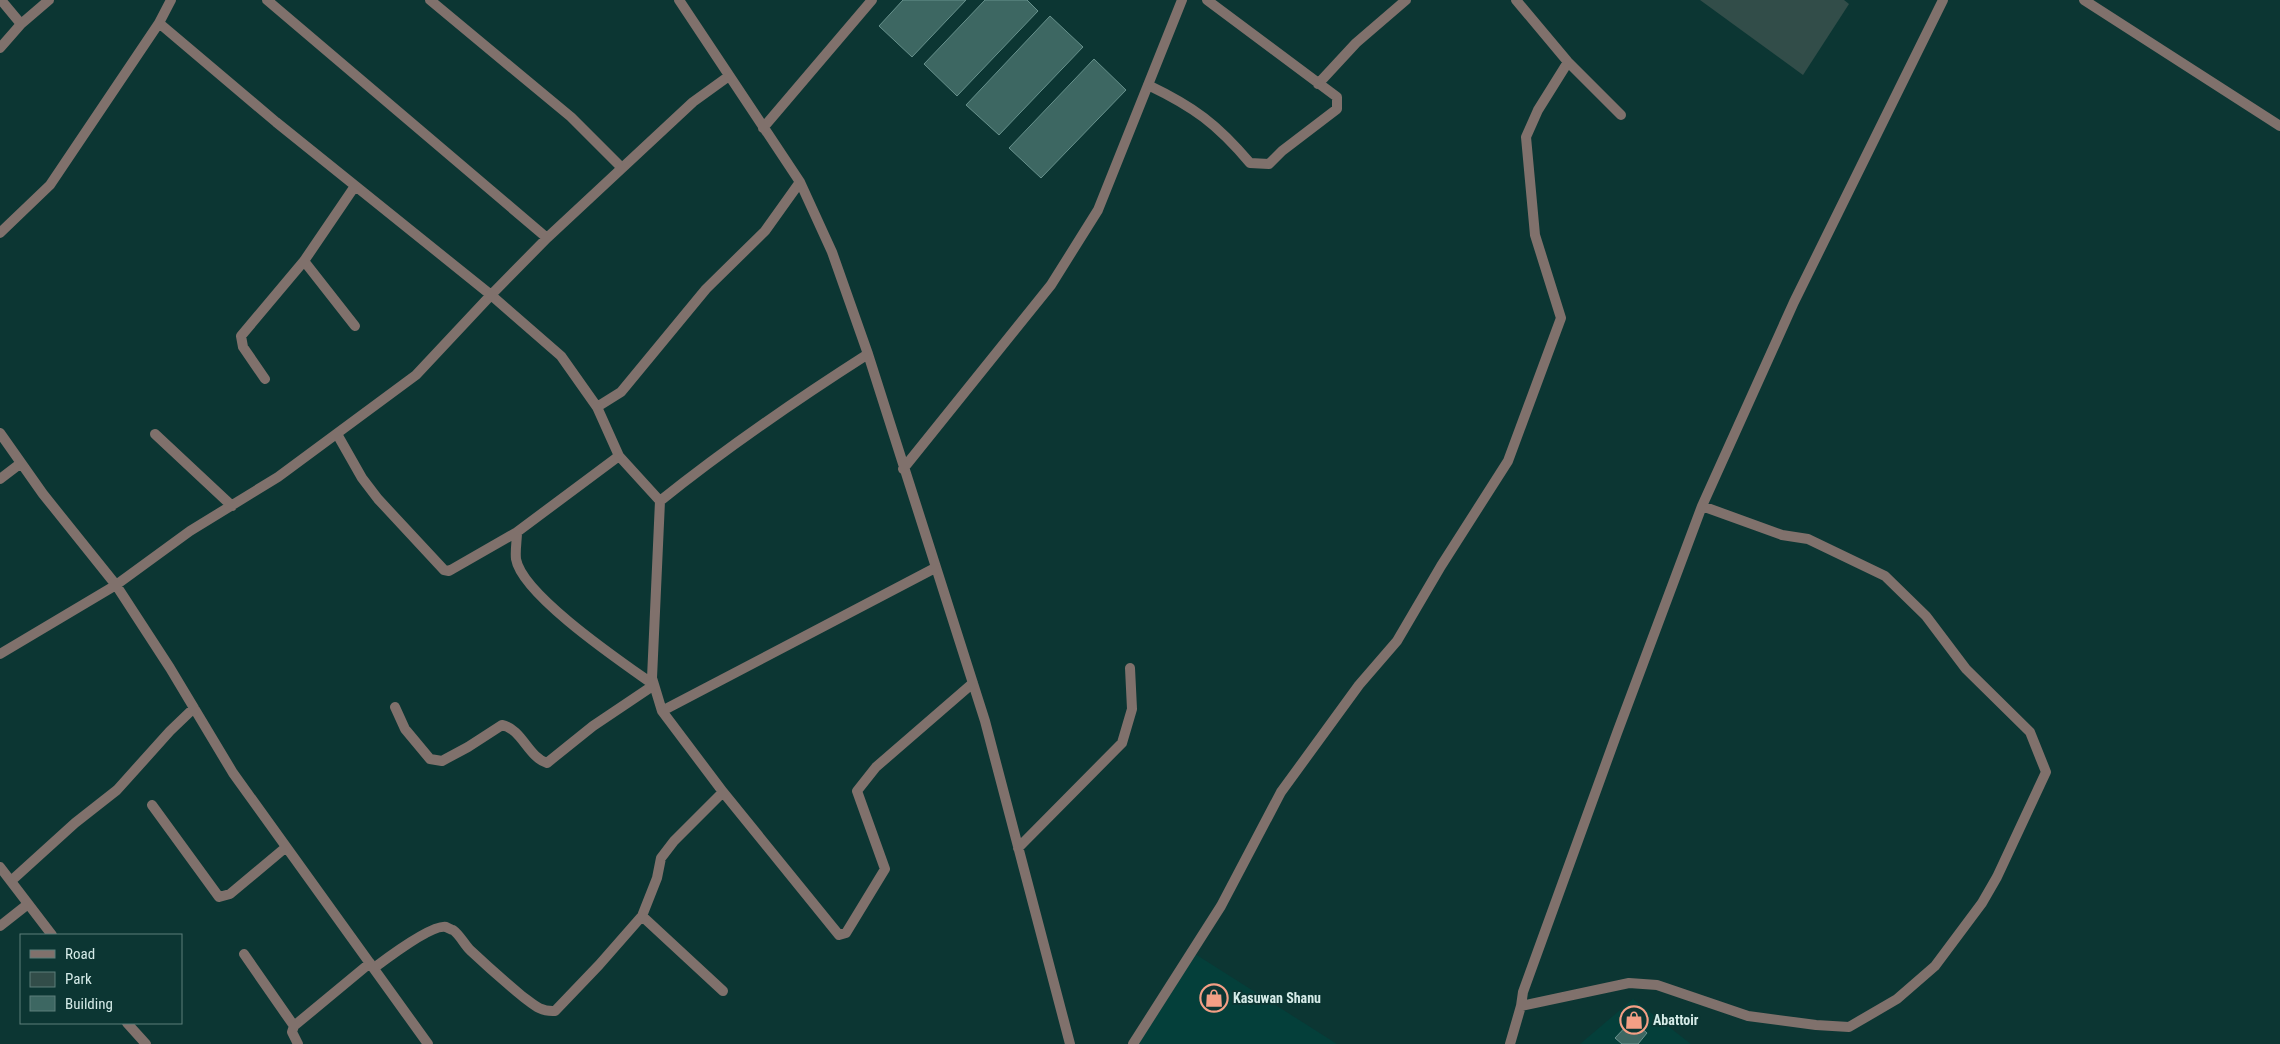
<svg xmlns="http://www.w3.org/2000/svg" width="2280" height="1044" font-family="'Roboto Condensed',sans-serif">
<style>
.built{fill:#043f3a}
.green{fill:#324d49}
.building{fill:#3d6762;stroke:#67918c}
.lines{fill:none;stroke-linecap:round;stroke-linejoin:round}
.street{stroke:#80716c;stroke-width:10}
.labels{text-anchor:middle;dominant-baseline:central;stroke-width:4;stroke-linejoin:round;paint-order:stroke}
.poi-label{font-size:14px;font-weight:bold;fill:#d5ebe8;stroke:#0c3633;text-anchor:start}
</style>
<rect width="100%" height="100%" fill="#0c3633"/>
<!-- built -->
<path class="built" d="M 1192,952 L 1337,1044 L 1137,1044 Z
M 1633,999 L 1691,1044 L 1580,1044 Z"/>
<!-- green -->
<path class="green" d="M 1700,0 L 1844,0 L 1849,4 L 1803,75 Z"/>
<!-- building -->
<path class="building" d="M 903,0 L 966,0 L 912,57 L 879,26 Z
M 985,0 L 1027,0 L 1038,11 L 957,96 L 924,64 Z
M 1050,16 L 1083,47 L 999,135 L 966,105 Z
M 1094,59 L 1126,90 L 1041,178 L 1009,148 Z
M 1632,1020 L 1647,1033 L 1638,1044 L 1622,1044 L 1615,1038 Z"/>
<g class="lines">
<!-- street -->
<path class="street" d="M 1,0 L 21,24
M 267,0 L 547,238
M 430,0 L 571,117 L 622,168
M 679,0 L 800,182 L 832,252 L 868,354 L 985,721 L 1070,1044
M 1516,0 L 1568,62 L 1621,115
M 2084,0 L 2280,126
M 159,23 L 276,122 L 491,295 L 561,356 L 597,407 L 619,456 L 660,501 L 652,678 L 662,711 L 723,792 L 839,935 L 846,933 L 885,869 L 857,791 L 876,767 L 973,683
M 0,48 L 21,24 L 49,0
M 1318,84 L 1356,43 L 1406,0
M 1148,85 C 1194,107 1217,124 1250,163 L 1269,164 L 1282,151 L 1337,109 L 1337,97 L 1207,0
M 763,128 L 872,0
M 0,233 L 50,185 L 159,23 L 171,0
M 304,261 L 355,326
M 265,379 L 243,347 L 241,336 L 304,261 L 355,186
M 597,407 L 621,392 L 706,289 L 765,231 L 800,182
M 0,433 L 43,494 L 116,585 L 170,668 L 233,773 L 428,1044
M 155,434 L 232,506
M 337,434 L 362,478 L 378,499 L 444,570 L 449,571 L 517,532 L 619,456
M 903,469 L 1051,285 L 1098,210 L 1182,0
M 0,479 L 21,463
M 660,501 C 726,448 796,400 868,354
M 0,654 L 116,585 L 190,531 L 278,477 L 416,375 L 491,295 L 547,238 L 693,102 L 729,76
M 395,707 L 405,729 L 430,759 L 442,761 L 468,747 L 502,725 C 522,729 528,757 547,763 L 593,726 L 654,685 C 623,663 522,595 516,559 C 515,550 517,540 517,532
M 662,711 L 935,568
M 152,805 L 219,897 L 230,894 L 285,848
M 1018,848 L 1122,743 L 1132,709 L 1130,668
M 0,867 L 52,935
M 11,881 L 75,823 L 117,790 L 170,731 L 194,708
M 642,916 L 723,991
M 0,926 L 28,904
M 244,954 L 294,1026
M 374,968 C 386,959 432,924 446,927 C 446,927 452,930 453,930 C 460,935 464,944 470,950 C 487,966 504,981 522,996 C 533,1004 540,1012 555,1011 L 599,965 L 642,916 L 657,878 L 661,858 L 674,841 L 723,792
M 1521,1006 L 1629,983 L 1657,985 L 1748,1016 L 1816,1025 L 1849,1027 L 1897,999 L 1935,966 L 1982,903 L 1997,877 L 2046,772 L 2030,732 L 1966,669 L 1926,616 L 1885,576 L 1808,539 L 1782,535 L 1702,506
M 127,1023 L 146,1044
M 298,1044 L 292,1032 L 294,1026 L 370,963
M 1133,1044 L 1221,906 L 1281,792 L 1359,685 L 1397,641 L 1441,566 L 1508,461 L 1561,318 L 1535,235 L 1526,137 L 1538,110 L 1568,62
M 1510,1044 L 1521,1006 L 1523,992 L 1617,733 L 1702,506 L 1794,302 L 1943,0"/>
</g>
<!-- icons -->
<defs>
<g id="shop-ring" transform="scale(1.4375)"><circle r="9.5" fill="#0c3633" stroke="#f39f85" stroke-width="1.5"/><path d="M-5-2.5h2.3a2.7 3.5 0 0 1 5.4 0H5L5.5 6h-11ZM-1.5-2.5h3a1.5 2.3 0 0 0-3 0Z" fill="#f39f85"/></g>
</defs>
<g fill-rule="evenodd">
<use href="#shop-ring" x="1214" y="998"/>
<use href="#shop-ring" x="1634" y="1020"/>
</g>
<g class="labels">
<!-- poi labels -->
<g class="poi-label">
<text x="1233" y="998">Kasuwan Shanu</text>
<text x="1653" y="1020">Abattoir</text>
</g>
</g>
<!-- legend -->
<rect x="20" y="934" width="162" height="90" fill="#0c3633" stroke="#5c7e7b"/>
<rect x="30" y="950" width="25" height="8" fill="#80716c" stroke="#5c7e7b"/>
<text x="65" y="959" font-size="15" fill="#d5ebe8">Road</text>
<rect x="30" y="972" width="25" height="15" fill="#324d49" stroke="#5c7e7b"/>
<text x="65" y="984" font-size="15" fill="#d5ebe8">Park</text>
<rect x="30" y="996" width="25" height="15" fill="#3d6762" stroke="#5c7e7b"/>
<text x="65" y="1009" font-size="15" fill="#d5ebe8">Building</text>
</svg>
